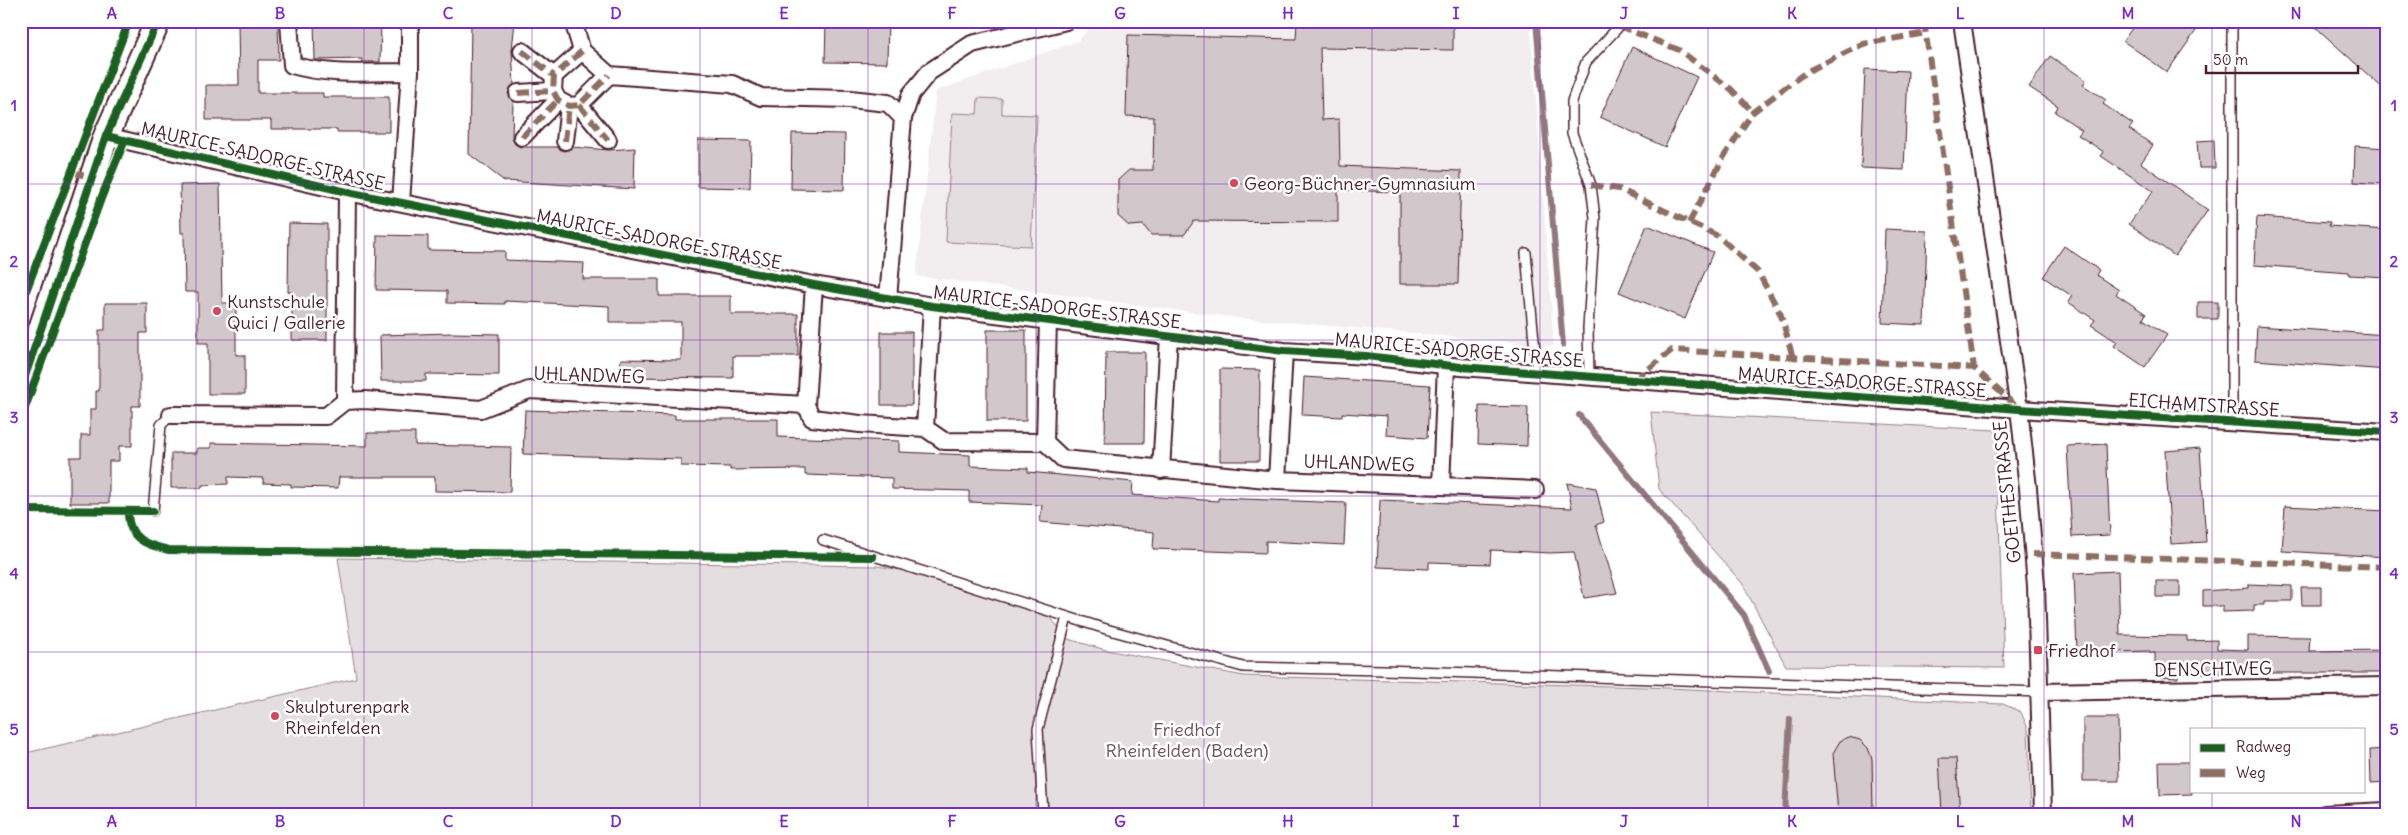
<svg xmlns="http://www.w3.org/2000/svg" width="2408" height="835" font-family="Delius,sans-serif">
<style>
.built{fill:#f2eeef}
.green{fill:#e5dee0;stroke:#987e86}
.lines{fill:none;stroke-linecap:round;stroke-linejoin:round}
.stream{stroke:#91787e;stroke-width:6}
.building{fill:#d2c7cb;stroke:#4a1f2b}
.lane-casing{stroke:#4a1f2b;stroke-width:12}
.street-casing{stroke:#4a1f2b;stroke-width:20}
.secondary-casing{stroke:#4a1f2b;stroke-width:28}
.lane{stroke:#fff;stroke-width:9}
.street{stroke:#fff;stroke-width:16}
.secondary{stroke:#fff;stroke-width:24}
.quiet{stroke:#8d6e63;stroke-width:6;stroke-dasharray:12 6;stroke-linecap:butt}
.cycleway-casing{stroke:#fff;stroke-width:11}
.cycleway{stroke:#1b5e20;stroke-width:8}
.grid{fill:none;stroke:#7b2cbf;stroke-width:1;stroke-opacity:0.55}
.poi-dot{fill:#d1495b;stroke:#fff;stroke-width:2}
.labels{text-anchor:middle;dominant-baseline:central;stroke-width:5;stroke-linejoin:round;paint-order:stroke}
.street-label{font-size:18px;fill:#4a1f2b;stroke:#fff}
.poi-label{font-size:18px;fill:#4a1f2b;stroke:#fff;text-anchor:start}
.park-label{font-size:18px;fill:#714f58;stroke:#fff}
.neatline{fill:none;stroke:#7b2cbf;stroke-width:2}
.grid-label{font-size:16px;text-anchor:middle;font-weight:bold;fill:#7b2cbf}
</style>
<rect width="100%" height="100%" fill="#fff"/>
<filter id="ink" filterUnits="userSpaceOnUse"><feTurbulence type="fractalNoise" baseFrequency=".02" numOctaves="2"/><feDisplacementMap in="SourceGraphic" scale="10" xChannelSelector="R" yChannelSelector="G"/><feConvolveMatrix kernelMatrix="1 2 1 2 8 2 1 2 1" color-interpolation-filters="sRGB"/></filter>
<g filter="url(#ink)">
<!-- built -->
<path class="built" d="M 1095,21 L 1530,21 L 1554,346 L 1229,317 L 916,276 L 936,91 L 1078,41 Z"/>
<!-- green -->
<path class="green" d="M 978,98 L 1002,99 L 1002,114 L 1037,115 L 1031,246 L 946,242 L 952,113 L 977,114 Z
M 1651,412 L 1996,430 L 2004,668 L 1786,666 L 1742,583 L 1659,489 Z
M 338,558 L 877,566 L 903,570 L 1049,616 L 1068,639 L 1106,650 L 1244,676 L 1647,687 L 2003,704 L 2021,712 L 2028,729 L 2031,814 L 21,814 L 21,754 L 356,678 Z"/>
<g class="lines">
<!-- stream -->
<path class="stream" d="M 1536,21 L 1563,345
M 1579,415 L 1744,615 L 1769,671
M 1785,814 L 1790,719"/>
</g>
<!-- building -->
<path class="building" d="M 238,21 L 278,21 L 279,60 L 258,60 L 258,93 L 323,93 L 323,97 L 389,97 L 389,132 L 337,132 L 337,129 L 271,129 L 271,120 L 206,120 L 206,85 L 239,85 Z
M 314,21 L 381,21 L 380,62 L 362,62 L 362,59 L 315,60 Z
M 471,21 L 515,21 L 512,50 L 514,84 L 508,93 L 513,102 L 512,139 L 515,144 L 520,147 L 557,147 L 564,151 L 573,147 L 609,150 L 635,148 L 634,189 L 504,181 L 469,154 Z
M 826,21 L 888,21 L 887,63 L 825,62 Z
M 1297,21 L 1453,21 L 1453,50 L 1320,48 L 1322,120 L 1339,119 L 1340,166 L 1461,171 L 1458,284 L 1400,284 L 1400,192 L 1338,190 L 1338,222 L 1194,221 L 1184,235 L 1151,235 L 1143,225 L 1129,226 L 1118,216 L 1118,180 L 1129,170 L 1153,170 L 1154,117 L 1126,116 L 1128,35 L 1296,39 Z
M 2137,21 L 2203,21 L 2167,72 L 2123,41 Z
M 2309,21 L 2387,21 L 2387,92 L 2366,73 Z
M 1632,47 L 1697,77 L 1665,147 L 1600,117 Z
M 2050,56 L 2086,80 L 2083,85 L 2106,100 L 2103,104 L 2133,124 L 2129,129 L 2153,145 L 2141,163 L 2208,210 L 2175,256 L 2129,224 L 2153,191 L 2101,156 L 2104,152 L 2078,135 L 2082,130 L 2055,112 L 2058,106 L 2029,87 Z
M 1865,69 L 1908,71 L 1904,170 L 1861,168 Z
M 792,133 L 845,134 L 844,190 L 791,189 Z
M 698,140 L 751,141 L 750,188 L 698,187 Z
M 2214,140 L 2215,168 L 2199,168 L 2197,141 Z
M 2355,146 L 2387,148 L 2387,184 L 2354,182 Z
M 220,184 L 222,303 L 236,303 L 236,355 L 245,355 L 245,394 L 208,394 L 208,343 L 198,343 L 198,292 L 185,292 L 184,233 L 181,233 L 180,185 Z
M 2257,217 L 2330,222 L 2329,226 L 2387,230 L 2387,277 L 2349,275 L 2349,272 L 2254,265 Z
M 289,223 L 327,224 L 327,340 L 292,340 L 292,292 L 288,292 Z
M 1647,225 L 1713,252 L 1685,319 L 1619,292 Z
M 1885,229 L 1927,231 L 1924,325 L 1882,323 Z
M 377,235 L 428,236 L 428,250 L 505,251 L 505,260 L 584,263 L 583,279 L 659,279 L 659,296 L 731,296 L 731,314 L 798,314 L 798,356 L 733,356 L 733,378 L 620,377 L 621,359 L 681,360 L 681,322 L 609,322 L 609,306 L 505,301 L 505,304 L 447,303 L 447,291 L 376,290 Z
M 2064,246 L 2099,270 L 2096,275 L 2119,290 L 2116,294 L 2146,314 L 2143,319 L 2167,335 L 2145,367 L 2114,346 L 2117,342 L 2091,325 L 2095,320 L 2068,302 L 2072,296 L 2043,277 Z
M 2198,302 L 2218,302 L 2218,319 L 2198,319 Z
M 105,303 L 147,303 L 147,333 L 140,333 L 140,406 L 132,406 L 132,446 L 119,446 L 119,461 L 109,461 L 109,503 L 70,503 L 70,457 L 81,457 L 81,435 L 90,435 L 90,409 L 96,409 L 96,391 L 99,391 L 99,330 L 105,330 Z
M 2257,326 L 2387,335 L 2387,370 L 2255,360 Z
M 987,330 L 1026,330 L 1026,421 L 987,421 Z
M 881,332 L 912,332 L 912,405 L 881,405 Z
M 453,333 L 499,334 L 499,375 L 426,374 L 426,381 L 381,381 L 380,335 Z
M 1106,352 L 1145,352 L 1144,443 L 1105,443 Z
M 1220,369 L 1260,370 L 1259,461 L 1220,461 Z
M 1304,377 L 1430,385 L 1427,438 L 1386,435 L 1387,416 L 1342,413 L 1342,417 L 1302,415 Z
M 1479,406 L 1528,407 L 1527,446 L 1478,444 Z
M 525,410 L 675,415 L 675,419 L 778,419 L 778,437 L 899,441 L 899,452 L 970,455 L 970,466 L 1028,468 L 1028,472 L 1133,482 L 1132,495 L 1218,501 L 1218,498 L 1346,503 L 1344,545 L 1266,541 L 1266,553 L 1153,549 L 1154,532 L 1040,522 L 1042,505 L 969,502 L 969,491 L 892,489 L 892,478 L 805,475 L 805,469 L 730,470 L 730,467 L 681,466 L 681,459 L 523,454 Z
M 367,433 L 415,433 L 415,445 L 511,447 L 510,492 L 435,491 L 435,477 L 339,477 L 338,488 L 291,487 L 291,484 L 263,483 L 263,478 L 228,477 L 228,484 L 202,485 L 202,488 L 171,488 L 171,453 L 197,453 L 197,448 L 211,448 L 211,443 L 367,446 Z
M 2106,444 L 2110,535 L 2072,537 L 2067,446 Z
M 2200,448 L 2206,542 L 2171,544 L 2165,451 Z
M 1567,483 L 1596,488 L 1604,522 L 1596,525 L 1617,593 L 1584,598 L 1574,552 L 1550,553 L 1491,550 L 1490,564 L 1429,562 L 1429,569 L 1377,567 L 1380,500 L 1572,508 Z
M 2285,506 L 2387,511 L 2387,557 L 2282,551 Z
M 2118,571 L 2120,635 L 2187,636 L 2187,641 L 2217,640 L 2217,649 L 2248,650 L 2248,636 L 2310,637 L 2309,651 L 2387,650 L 2387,673 L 2178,673 L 2178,678 L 2158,677 L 2158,673 L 2155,673 L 2155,653 L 2150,653 L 2150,651 L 2077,653 L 2074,573 Z
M 2156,581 L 2180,581 L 2180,597 L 2156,597 Z
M 2249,584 L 2292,586 L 2292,601 L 2264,601 L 2264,605 L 2254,605 L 2254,611 L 2223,612 L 2223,606 L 2203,606 L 2203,591 L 2249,588 Z
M 2301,587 L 2321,587 L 2321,605 L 2302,605 Z
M 2083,718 L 2118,718 L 2119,781 L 2083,781 Z
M 1849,737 L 1860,740 L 1868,748 L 1872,759 L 1873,814 L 1838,814 L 1833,753 L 1840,741 Z
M 2387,749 L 2387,782 L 2371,783 L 2370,750 Z
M 1939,758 L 1956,758 L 1960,814 L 1942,814 Z
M 2159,762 L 2192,762 L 2192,794 L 2160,795 Z"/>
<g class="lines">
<!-- lane casing -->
<g class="lane-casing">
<path id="lane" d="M 1526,253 L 1537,373
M 1589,377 L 1588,328 L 1595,218 L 1591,185 L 1572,133 L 1572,101 L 1586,62 L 1624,21
M 2232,422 L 2232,21
M 153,511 L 161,425 L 171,415
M 823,540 L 1106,629 L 1243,667 L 1383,670 L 2040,692
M 1043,814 L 1038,729 L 1067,617"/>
</g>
<!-- street casing -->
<g class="street-casing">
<path id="street" d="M 289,21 L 292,65 C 329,76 371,72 410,72
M 573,21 L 582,51 L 609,75 L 732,84 L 761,97 L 850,99 L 888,103 L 903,118
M 1962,21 L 2019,409 L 2028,488 L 2036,586 L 2043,814
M 522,51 L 554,76
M 582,51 L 554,76 L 553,91 L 558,100 L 569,106 L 579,105 L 609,75
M 518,93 L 553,91
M 579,105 L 608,140
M 106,136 L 347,192 L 814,285 L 932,306 L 1284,351 L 1366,356 L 1461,367 L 2019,409 L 2387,432
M 522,137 L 558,100
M 565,141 L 569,106
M 401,202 L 410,72 L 410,21
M 888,299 L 903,118 L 911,94 L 929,72 L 972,44 L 1066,21
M 345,401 L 347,192
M 806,405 L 814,285
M 171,415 L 326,416 L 345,401 L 365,400 L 481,409 L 529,390 L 806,405 L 812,418 L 860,424 L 925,428 L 944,441 L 1045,442 L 1063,459 L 1277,480 L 1441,486 L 1446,365
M 925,428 L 932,306
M 1045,442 L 1048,320
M 1161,470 L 1169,336
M 1277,480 L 1284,351
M 1441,486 L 1535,490
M 2040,692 L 2387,686
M 2324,814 L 2387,811"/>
</g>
<!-- secondary casing -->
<g class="secondary-casing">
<path id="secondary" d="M 21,388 L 106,136 L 158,21"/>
</g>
<!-- lane -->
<use href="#lane" class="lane"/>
<!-- street -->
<use href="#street" class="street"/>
<!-- secondary -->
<use href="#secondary" class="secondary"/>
<!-- quiet -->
<path class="quiet" d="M 1924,21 L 1974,368 L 2018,408
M 1619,26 L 1679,50 L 1731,89 L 1753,112
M 522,51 L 554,76
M 582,51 L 554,76 L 553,91 L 558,100 L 569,106 L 579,105 L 609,75
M 518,93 L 553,91
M 579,105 L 608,140
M 522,137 L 558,100
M 565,141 L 569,106
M 72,172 L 96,179
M 1591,185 L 1619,189 L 1718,236 L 1758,272 L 1781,315 L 1793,358
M 1689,223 L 1723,158 L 1753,112 L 1806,72 L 1863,44 L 1926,33
M 1635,380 L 1672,350 L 1974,368
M 2033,554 L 2387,567"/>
<!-- cycleway casing -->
<g class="cycleway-casing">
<path id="cycleway" d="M 106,136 L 347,192 L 814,285 L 932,306 L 1284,351 L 1366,356 L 1461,367 L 2019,409 L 2387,432
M 21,304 L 129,21
M 21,388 L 106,136 L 158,21
M 21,419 L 102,196 L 125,140
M 21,510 L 153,511
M 128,512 C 128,539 146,545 169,550 L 873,557"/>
</g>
<!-- cycleway -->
<use href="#cycleway" class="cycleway"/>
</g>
</g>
<!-- grid -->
<path class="grid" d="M 196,21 L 196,814M 364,21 L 364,814M 532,21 L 532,814M 700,21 L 700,814M 868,21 L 868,814M 1036,21 L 1036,814M 1204,21 L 1204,814M 1372,21 L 1372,814M 1540,21 L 1540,814M 1708,21 L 1708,814M 1876,21 L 1876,814M 2044,21 L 2044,814M 2212,21 L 2212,729M 21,184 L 2387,184M 21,340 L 2387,340M 21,496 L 2387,496M 21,652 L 2387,652M 2212,791 L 2212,814"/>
<!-- markers -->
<g class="poi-dot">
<circle cx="1234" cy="183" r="5"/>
<circle cx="217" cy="311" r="5"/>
<rect x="2033" y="645" width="10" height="10" rx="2.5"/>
<circle cx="275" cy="716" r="5"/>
</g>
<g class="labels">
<!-- street labels -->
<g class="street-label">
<text transform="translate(263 156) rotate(13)">MAURICE-SADORGE-STRASSE</text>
<text transform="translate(659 239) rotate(11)">MAURICE-SADORGE-STRASSE</text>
<text transform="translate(1057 307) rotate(7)">MAURICE-SADORGE-STRASSE</text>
<text transform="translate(1459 350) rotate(5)">MAURICE-SADORGE-STRASSE</text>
<text transform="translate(589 375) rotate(2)">UHLANDWEG</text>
<text transform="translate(1862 382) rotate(4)">MAURICE-SADORGE-STRASSE</text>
<text transform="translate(2204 405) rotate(4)">EICHAMTSTRASSE</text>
<text transform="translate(1359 463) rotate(2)">UHLANDWEG</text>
<text transform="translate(2007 492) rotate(-96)">GOETHESTRASSE</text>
<text transform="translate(2213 669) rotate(-1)">DENSCHIWEG</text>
</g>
<!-- poi labels -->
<g class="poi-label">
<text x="1244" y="183">Georg-Büchner-Gymnasium</text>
<text x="227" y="301">Kunstschule<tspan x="227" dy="21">Quici / Gallerie</tspan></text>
<text x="2048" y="650">Friedhof</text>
<text x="285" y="706">Skulpturenpark<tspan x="285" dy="21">Rheinfelden</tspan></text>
</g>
<!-- park labels -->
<g class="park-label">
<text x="1187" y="729">Friedhof<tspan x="1187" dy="21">Rheinfelden (Baden)</tspan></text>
</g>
</g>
<!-- margin -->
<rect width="2408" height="835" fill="none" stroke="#fff" stroke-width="55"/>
<!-- legend -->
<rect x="2190" y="728" width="175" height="65" fill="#ffffff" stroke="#b7a5aa"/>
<rect x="2200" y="744" width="25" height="8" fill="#1b5e20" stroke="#b7a5aa"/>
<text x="2236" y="752" font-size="15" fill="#4a1f2b">Radweg</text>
<rect x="2200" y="769" width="25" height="8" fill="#8d6e63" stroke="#b7a5aa"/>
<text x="2236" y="778" font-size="15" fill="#4a1f2b">Weg</text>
<!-- scale -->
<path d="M2206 65v8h152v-8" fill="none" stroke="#4a1f2b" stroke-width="2.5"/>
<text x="2213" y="65" font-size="15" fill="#4a1f2b" stroke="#ffffff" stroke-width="4" paint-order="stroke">50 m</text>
<rect x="28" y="28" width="2352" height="780" class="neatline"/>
<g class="grid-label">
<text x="112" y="19">A</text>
<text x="280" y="19">B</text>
<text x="448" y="19">C</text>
<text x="616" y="19">D</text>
<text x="784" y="19">E</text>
<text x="952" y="19">F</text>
<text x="1120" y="19">G</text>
<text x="1288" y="19">H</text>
<text x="1456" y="19">I</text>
<text x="1624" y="19">J</text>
<text x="1792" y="19">K</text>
<text x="1960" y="19">L</text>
<text x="2128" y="19">M</text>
<text x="2296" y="19">N</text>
<text x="14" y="111">1</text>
<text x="2394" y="111">1</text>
<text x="14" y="267">2</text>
<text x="2394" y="267">2</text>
<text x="14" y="423">3</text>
<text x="2394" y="423">3</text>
<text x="14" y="579">4</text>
<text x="2394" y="579">4</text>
<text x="14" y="735">5</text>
<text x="2394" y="735">5</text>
<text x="112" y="827">A</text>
<text x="280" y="827">B</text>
<text x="448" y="827">C</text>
<text x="616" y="827">D</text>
<text x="784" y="827">E</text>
<text x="952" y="827">F</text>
<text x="1120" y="827">G</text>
<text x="1288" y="827">H</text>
<text x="1456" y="827">I</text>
<text x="1624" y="827">J</text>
<text x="1792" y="827">K</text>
<text x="1960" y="827">L</text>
<text x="2128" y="827">M</text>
<text x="2296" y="827">N</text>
</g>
</svg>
